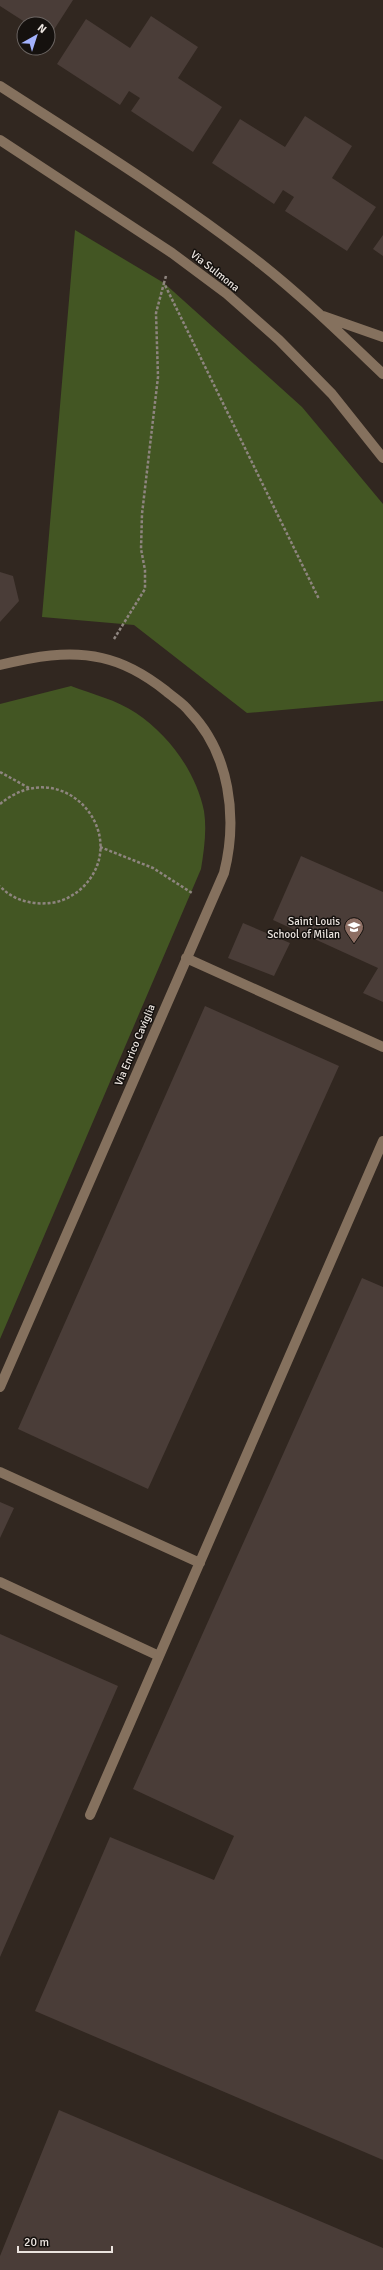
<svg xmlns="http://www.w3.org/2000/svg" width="383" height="2270" font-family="Signika,sans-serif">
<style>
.green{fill:#435623}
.building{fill:#4a3d38}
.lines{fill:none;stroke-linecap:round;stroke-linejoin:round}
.path{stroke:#8e857f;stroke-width:2.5;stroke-dasharray:3 2;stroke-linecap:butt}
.minor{stroke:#85715e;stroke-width:10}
.labels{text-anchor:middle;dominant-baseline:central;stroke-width:3;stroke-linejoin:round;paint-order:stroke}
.street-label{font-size:11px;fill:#ebe4df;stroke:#15110e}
.poi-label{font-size:11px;fill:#ebe4df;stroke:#15110e;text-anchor:end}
</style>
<rect width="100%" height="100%" fill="#312720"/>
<!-- green -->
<path class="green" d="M 75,230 L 164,283 L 302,407 L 383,504 L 383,701 L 247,713 L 134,625 L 42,617 Z
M 71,686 C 92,694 117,700 136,713 C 169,735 196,772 204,811 C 207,830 204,850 201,869 L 0,1339 L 0,704 Z"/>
<!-- building -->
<path class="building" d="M 0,0 L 73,0 L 48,39 L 48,24 L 28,24 L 0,6 Z
M 151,16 L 198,47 L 178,78 L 222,107 L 193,152 L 131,111 L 140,98 L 129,91 L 120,105 L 57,64 L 86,19 L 130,48 Z
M 305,116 L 352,146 L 332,178 L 376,207 L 347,251 L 285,211 L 294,197 L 283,190 L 274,204 L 212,163 L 240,119 L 285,147 Z
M 383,235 L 383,256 L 373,249 Z
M 0,572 L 13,576 L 19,601 L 0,622 Z
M 301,856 L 383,892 L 383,1002 L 363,993 L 378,968 L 273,920 Z
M 243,923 L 290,943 L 274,976 L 228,958 Z
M 205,1006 L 339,1066 L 148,1489 L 18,1429 Z
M 362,1278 L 383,1287 L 383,2160 L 35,2011 L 110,1837 L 214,1880 L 234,1836 L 133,1789 Z
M 0,1502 L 14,1508 L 0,1538 Z
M 0,1634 L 118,1686 L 0,1957 Z
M 59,2110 L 383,2248 L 383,2270 L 0,2270 L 0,2256 Z"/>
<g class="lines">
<!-- path -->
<path class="path" d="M 166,276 L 164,283 L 319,599
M 114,639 L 145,589 L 145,570 L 141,549 L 142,514 L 158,377 L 156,313 L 164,283
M 0,772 L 29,788
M 0,804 C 64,751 135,837 82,888 C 73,896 62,902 50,903 C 32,905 12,900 0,886
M 100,847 L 153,868 L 192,893"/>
<!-- minor -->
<path class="minor" d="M 0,86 C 88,143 177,198 260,263 C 303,297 343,336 383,374
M 0,140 L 172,253 L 227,294 L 279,340 L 332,394 L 383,458
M 323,316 L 383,337
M 0,665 C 33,657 68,650 102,658 C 125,663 147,676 166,691 C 174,698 183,703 189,711 C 230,753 238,818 224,873 L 0,1387
M 186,958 L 383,1047
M 0,1472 L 200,1563
M 0,1582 L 159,1656
M 90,1815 L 383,1141"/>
</g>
<!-- icons -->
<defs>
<g id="school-pin" transform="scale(1)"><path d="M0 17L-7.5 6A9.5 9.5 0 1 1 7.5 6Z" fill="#8d6e63" stroke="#15110e"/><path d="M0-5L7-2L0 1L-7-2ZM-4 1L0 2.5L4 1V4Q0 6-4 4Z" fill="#fff"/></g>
</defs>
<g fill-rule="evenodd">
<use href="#school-pin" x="354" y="927"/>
</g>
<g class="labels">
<!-- street labels -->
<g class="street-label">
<text transform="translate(215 271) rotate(38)">Via Sulmona</text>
<text transform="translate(135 1045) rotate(-67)">Via Enrico Caviglia</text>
</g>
<!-- poi labels -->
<g class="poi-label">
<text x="340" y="921">Saint Louis<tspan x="340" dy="13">School of Milan</tspan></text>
</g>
</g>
<!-- north arrow -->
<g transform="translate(36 36) rotate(39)"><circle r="19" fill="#15110e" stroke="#6b6562"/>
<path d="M0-3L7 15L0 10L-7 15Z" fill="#a3b2fd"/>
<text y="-6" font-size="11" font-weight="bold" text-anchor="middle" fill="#ebe4df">N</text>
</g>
<!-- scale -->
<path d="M18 2246v6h94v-6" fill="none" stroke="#ebe4df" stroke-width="2"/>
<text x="24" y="2246" font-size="12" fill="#ebe4df" stroke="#15110e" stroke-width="3" paint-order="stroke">20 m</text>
</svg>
